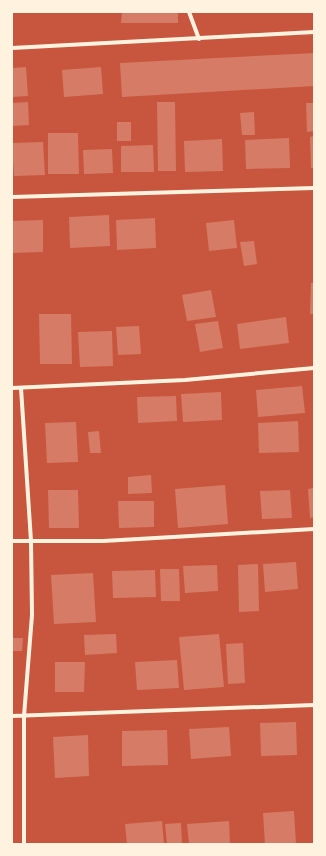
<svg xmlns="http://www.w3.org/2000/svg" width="326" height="856" font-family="'Roboto Serif',serif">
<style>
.building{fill:#d67c66}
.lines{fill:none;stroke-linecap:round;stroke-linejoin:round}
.minor{stroke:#fff3e0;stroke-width:4}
</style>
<rect width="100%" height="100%" fill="#c8553d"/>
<!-- building -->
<path class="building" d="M 122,12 L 178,12 L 178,23 L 121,23 Z
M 314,53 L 314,86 L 122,97 L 120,63 Z
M 26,67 L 28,96 L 12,97 L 12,68 Z
M 101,67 L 103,94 L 64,97 L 62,70 Z
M 28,102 L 29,125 L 12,126 L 12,103 Z
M 157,102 L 175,102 L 176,171 L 158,171 Z
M 306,103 L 314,103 L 314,131 L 307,132 Z
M 254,112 L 255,135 L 242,135 L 240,113 Z
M 117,122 L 131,122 L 131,141 L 117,141 Z
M 48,133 L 78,133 L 79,174 L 48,174 Z
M 314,136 L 314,168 L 311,168 L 310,137 Z
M 289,138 L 290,168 L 246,169 L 245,140 Z
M 222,139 L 223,171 L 185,172 L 184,141 Z
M 43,142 L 45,175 L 14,176 L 12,143 Z
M 153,145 L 154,172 L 121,172 L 121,146 Z
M 112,149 L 113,173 L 84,174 L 83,150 Z
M 109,215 L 110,246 L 70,248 L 69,217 Z
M 155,218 L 156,248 L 117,250 L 116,220 Z
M 43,220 L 43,252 L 12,253 L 12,221 Z
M 234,220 L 237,248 L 209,251 L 206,223 Z
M 254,241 L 257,264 L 244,266 L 240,242 Z
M 311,283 L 314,283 L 314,314 L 310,314 Z
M 211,290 L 216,317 L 187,321 L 182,295 Z
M 39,314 L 71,314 L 72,364 L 40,364 Z
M 286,317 L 289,343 L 240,349 L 237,324 Z
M 218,321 L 223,348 L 200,352 L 195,324 Z
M 139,326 L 141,354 L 118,355 L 116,327 Z
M 112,331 L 113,366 L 80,367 L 78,332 Z
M 302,386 L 305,413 L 258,417 L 256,390 Z
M 221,392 L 222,420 L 183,422 L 181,394 Z
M 176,396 L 177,421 L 138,423 L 137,397 Z
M 298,421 L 299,452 L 259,453 L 258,423 Z
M 76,422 L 78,462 L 47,463 L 45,423 Z
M 99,431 L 101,453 L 90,453 L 88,432 Z
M 151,475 L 152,493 L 128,494 L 128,477 Z
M 225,485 L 228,524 L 178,528 L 175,489 Z
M 314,488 L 314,517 L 310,518 L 308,489 Z
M 48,490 L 78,490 L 79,528 L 49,528 Z
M 290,490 L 292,518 L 262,519 L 260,491 Z
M 118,501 L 154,501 L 154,527 L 119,528 Z
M 296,562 L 298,589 L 265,592 L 263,564 Z
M 258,564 L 259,611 L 239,612 L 238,565 Z
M 217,565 L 218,591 L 185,593 L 183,566 Z
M 160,569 L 179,569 L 180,601 L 161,601 Z
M 155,570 L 156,597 L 113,598 L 112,571 Z
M 93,573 L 96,622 L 54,624 L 51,575 Z
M 116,634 L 117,653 L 85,655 L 84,635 Z
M 219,634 L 224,687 L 184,690 L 179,637 Z
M 12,638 L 23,638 L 22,651 L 12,651 Z
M 243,643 L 245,683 L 228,684 L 226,644 Z
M 177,660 L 179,688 L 137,690 L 135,662 Z
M 55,662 L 85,662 L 84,692 L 55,692 Z
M 296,722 L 297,755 L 261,756 L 260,723 Z
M 229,727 L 231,756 L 191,759 L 189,729 Z
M 167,730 L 168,765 L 122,766 L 122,731 Z
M 88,735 L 89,776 L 55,778 L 53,737 Z
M 294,811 L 296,844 L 265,844 L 263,813 Z
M 162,821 L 164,844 L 127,844 L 125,824 Z
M 229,821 L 230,844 L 189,844 L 187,824 Z
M 181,823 L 182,844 L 167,844 L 165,824 Z"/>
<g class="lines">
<!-- minor -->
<path class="minor" d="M 189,12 L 199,39
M 12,48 L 314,32
M 12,197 L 314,188
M 12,388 L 185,380 L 314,368
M 21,388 L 31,541 L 32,615 L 24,716 L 24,844
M 12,541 L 103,541 L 314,529
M 12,716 L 314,705"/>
</g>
<!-- border -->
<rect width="326" height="856" fill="none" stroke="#fff3e0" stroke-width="26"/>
</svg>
